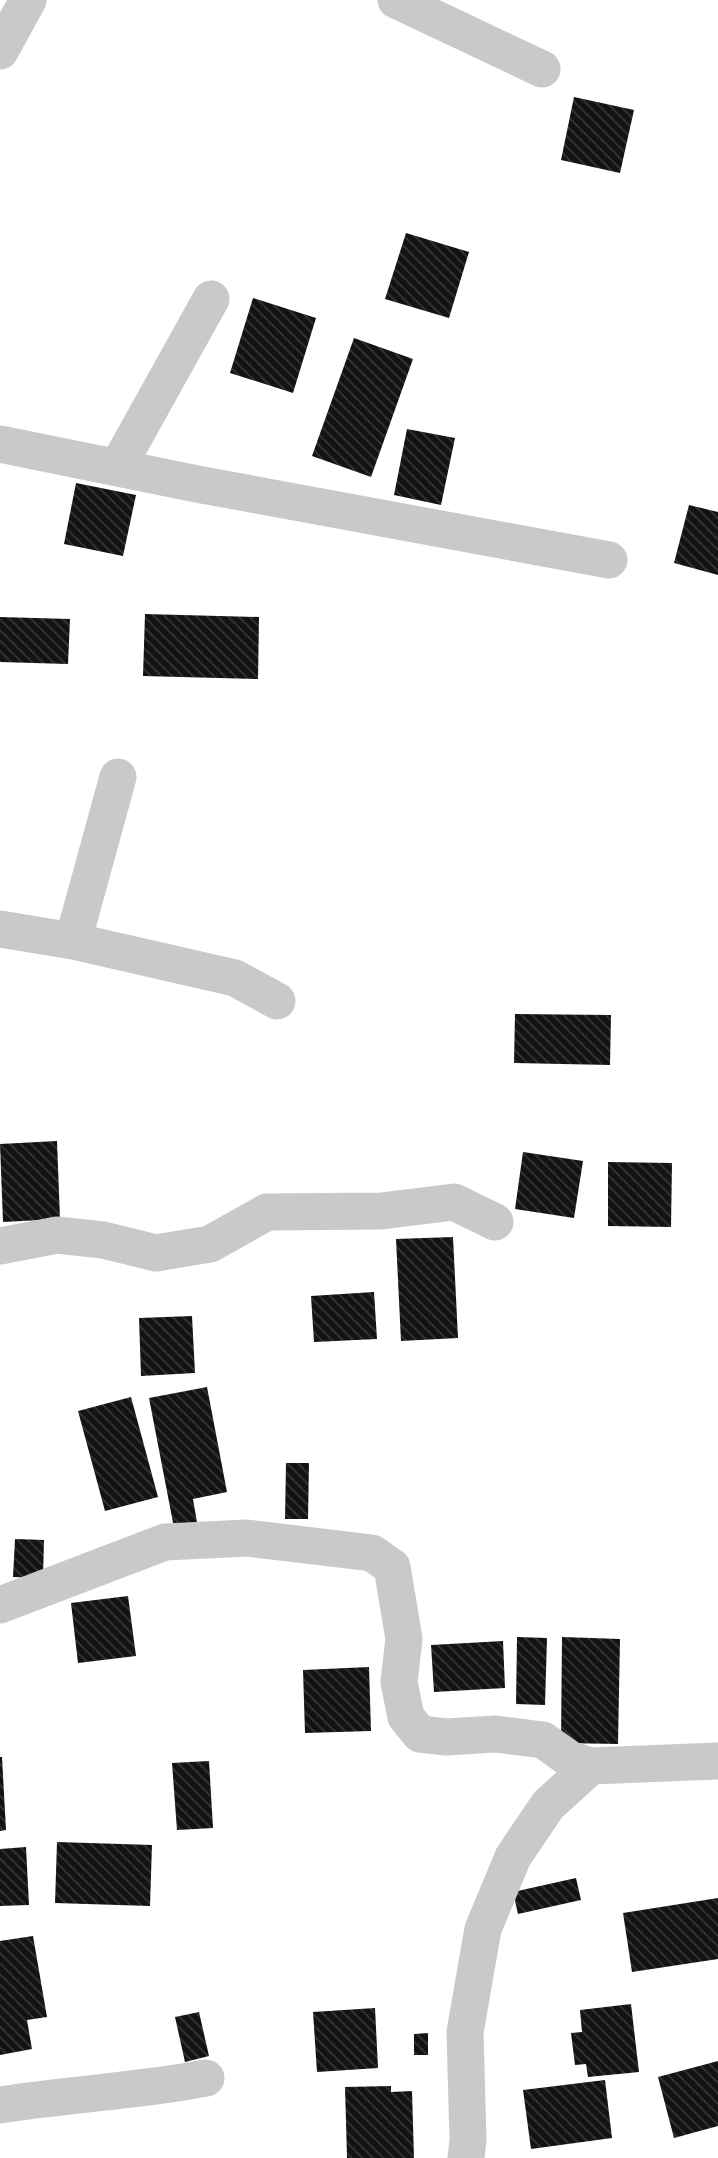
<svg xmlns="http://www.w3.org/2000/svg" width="718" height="2158" font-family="'Fira Sans',sans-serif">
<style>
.building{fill:url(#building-back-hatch)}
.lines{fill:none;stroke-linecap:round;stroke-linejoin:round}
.minor{stroke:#c9c9c9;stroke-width:37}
</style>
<defs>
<pattern id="building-back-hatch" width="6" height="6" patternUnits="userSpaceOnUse" patternTransform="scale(1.75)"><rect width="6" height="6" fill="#131313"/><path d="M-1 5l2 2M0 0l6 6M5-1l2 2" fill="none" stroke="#363636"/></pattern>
</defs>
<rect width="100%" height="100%" fill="#fff"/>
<!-- building -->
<path class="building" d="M 574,97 L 634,110 L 620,173 L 561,160 Z
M 406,233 L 469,252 L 449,318 L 385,299 Z
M 253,298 L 316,318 L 293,393 L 230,373 Z
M 354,338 L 413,359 L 371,477 L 312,456 Z
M 407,429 L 455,438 L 441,505 L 394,495 Z
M 76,483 L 136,495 L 123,556 L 64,544 Z
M 689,505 L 718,512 L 718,575 L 674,563 Z
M 145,614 L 259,617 L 258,679 L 143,676 Z
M 0,617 L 70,619 L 68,664 L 0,662 Z
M 515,1014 L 611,1015 L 610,1065 L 514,1063 Z
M 57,1141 L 60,1219 L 3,1222 L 0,1144 Z
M 523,1152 L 583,1161 L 574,1218 L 515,1209 Z
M 608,1162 L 672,1163 L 671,1227 L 608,1226 Z
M 453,1237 L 458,1338 L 401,1341 L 396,1239 Z
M 374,1292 L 377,1339 L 314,1342 L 311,1296 Z
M 192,1316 L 195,1373 L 141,1376 L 139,1318 Z
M 207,1387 L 227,1492 L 193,1499 L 198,1528 L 175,1533 L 149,1398 Z
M 131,1397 L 158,1497 L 105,1511 L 78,1411 Z
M 286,1463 L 309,1463 L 308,1519 L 285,1519 Z
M 15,1539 L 44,1540 L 43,1578 L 13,1577 Z
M 128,1596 L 136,1656 L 78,1663 L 71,1603 Z
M 517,1637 L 547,1638 L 545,1705 L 516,1704 Z
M 562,1637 L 620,1639 L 618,1744 L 561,1743 Z
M 503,1641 L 505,1688 L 434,1692 L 431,1645 Z
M 369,1667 L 371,1731 L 305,1733 L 303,1670 Z
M 0,1757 L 2,1757 L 6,1830 L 0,1831 Z
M 209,1761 L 213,1828 L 177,1830 L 172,1763 Z
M 57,1842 L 152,1845 L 150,1906 L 55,1903 Z
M 26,1847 L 29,1905 L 0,1906 L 0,1849 Z
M 576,1878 L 581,1900 L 518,1914 L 513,1892 Z
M 718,1898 L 718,1959 L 632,1972 L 623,1913 Z
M 33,1936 L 47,2017 L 27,2020 L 32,2049 L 0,2055 L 0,1941 Z
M 631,2004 L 639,2072 L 588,2077 L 586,2064 L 575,2065 L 571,2033 L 582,2032 L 580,2010 Z
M 375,2008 L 378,2068 L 317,2072 L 313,2012 Z
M 199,2012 L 209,2056 L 185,2062 L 175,2017 Z
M 428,2033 L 428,2055 L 414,2055 L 414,2034 Z
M 718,2061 L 718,2126 L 674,2138 L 658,2077 Z
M 605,2080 L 612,2138 L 531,2149 L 523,2090 Z
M 391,2086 L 391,2092 L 412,2091 L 414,2158 L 347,2158 L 345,2087 Z"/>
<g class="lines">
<!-- minor -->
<path class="minor" d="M 396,0 L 542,69
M 0,51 L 28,0
M 0,444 L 197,484 L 609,560
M 117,468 L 211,299
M 0,929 L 73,941 L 235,978 L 277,1001
M 73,941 L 118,777
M 0,1246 L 57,1235 L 103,1240 L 156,1253 L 210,1244 L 267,1212 L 381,1211 L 454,1202 L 495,1222
M 0,1605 L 165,1542 L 247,1538 L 372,1553 L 392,1567 L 404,1639 L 399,1682 L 406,1717 L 420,1734 L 446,1737 L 496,1734 L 543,1740 L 571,1760 L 591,1766 L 718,1761
M 0,2105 C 69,2094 138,2091 206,2078
M 466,2158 L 468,2140 L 465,2032 L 483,1929 L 513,1857 L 548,1805 L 591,1766"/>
</g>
</svg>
